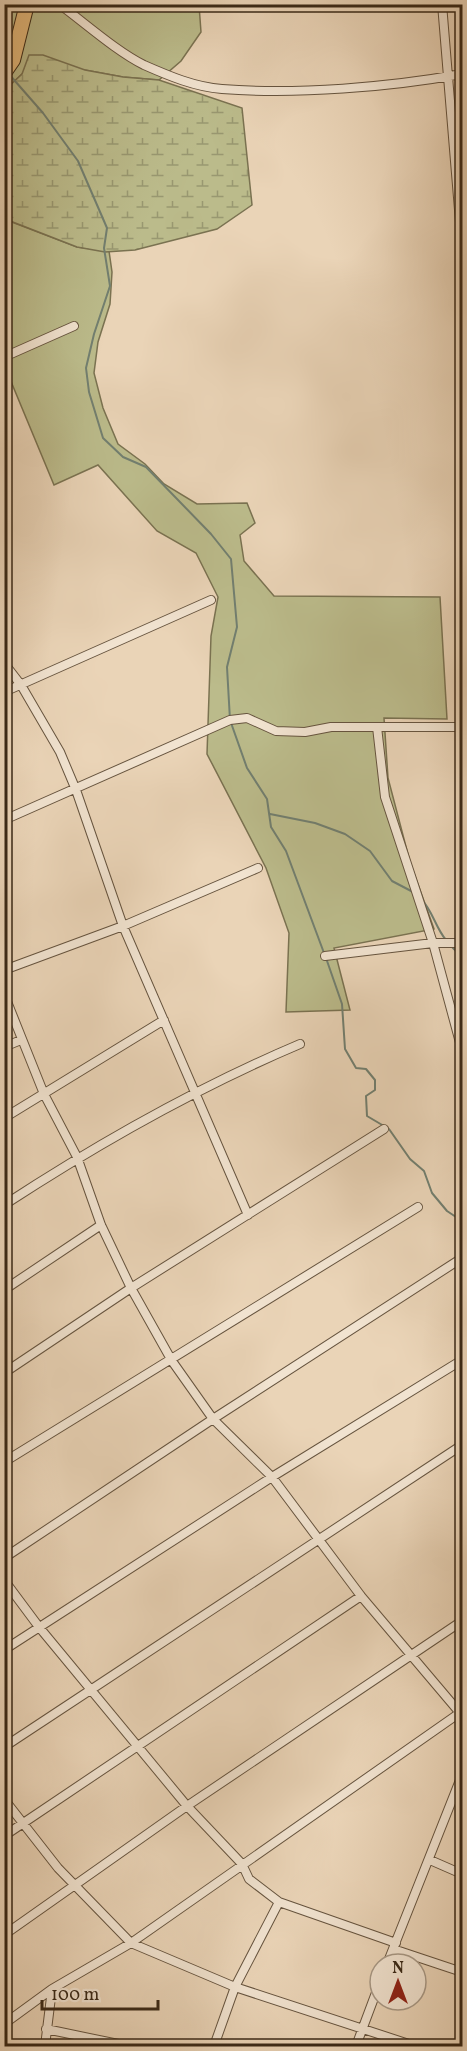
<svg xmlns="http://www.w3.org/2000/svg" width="467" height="2051" font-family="Vollkorn,serif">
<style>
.green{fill:#bbbb8b;stroke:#7a7251;stroke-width:1.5}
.wetland{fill:url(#wetland-marsh);stroke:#7a7251;stroke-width:1.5}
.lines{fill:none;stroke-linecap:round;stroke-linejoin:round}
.stream{stroke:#727f70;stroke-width:2}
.minor-casing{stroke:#66543f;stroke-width:10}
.trunk-casing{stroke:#3a2917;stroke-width:16}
.minor{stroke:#f1e3d0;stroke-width:8}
.trunk{stroke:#e5ba7c;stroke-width:14}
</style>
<defs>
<pattern id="wetland-marsh" width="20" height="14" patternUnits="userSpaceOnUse" patternTransform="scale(1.5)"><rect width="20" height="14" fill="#bbbb8b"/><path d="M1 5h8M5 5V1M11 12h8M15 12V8" fill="none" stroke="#999871"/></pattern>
</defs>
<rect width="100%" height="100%" fill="#ead4b7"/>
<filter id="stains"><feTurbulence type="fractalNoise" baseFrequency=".00333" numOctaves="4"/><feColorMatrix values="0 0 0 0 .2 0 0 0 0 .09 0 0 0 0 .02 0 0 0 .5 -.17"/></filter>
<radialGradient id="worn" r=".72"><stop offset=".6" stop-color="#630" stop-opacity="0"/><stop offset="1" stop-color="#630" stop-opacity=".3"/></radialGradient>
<!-- green -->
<path class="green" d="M 5,5 L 199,5 L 201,32 L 181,61 L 159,80 L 123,77 L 85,70 L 22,74 L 5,90 Z
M 4,219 L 77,247 L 109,251 L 112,272 L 110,304 L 98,342 L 94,373 L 103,408 L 118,444 L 145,464 L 164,484 L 197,504 L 247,503 L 255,523 L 240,535 L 244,561 L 274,596 L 440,597 L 447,719 L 384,718 L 388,778 L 410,862 L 434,929 L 334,948 L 350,1010 L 286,1012 L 289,933 L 266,868 L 207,754 L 211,636 L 218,597 L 196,553 L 157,531 L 98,465 L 54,485 L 5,367 Z"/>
<!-- wetland -->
<path class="wetland" d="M 29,55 L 43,55 L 85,70 L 123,77 L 159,80 L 242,108 L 252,205 L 217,229 L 135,250 L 105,252 L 77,247 L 5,219 L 5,90 L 22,74 Z"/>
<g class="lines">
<!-- stream -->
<path class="stream" d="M 8,73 L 43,113 L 78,161 L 107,228 L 104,248 L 110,286 L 94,334 L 86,368 L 89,392 L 103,438 L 123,457 L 146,467 L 211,534 L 231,559 L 237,627 L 227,667 L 230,720 L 247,768 L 267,799 L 271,827 L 286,851 L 324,953
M 270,814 L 315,823 L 345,834 L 370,851 L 392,881 L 413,892
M 421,899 C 433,911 435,927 446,940
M 452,947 L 462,957
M 326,958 L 342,1004 L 345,1049 L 356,1068 L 366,1069 L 375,1080 L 375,1090 L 366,1096 L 367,1116 L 389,1129 L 410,1159 L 424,1171 L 432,1193 L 447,1211 L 462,1221"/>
<!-- minor casing -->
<g class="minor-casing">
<path id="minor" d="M 59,4 C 85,23 116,51 144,65 C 169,76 195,87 222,89 C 296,95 390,87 462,74
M 442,4 L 462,246
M 4,357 L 74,326
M 4,663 L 21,685 L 60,752 L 76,790 L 123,926 L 248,1215
M 4,692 L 211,600
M 377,727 L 385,797 L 433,943 L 462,1050
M 4,820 L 230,720 L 247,718 L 276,731 L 305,732 L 331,727 L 462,727
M 325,956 L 433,943 L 462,943
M 4,970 L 123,926 L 258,868
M 4,994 L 44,1094 L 77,1157 L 101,1225 L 131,1288 L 172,1361 L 213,1419 L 272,1477 L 361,1596 L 460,1713 L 462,1733
M 4,1047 L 21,1040
M 4,1118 L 164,1020
M 4,1205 C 99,1143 196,1088 300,1044
M 4,1290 L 101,1225
M 4,1373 L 131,1288 L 384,1129
M 4,1462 L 418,1207
M 4,1558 L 213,1419 L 462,1258
M 4,1580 L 39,1627 L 187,1806 L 242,1864 L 249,1879 L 279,1902
M 4,1650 L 272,1477 L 462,1360
M 4,1747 L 462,1445
M 4,1799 L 58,1868 L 131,1943 L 235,1987 L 415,2046
M 4,1836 L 361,1596
M 430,1860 L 462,1874
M 4,1935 L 187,1806 L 462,1621
M 393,1949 L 462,1972
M 387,1964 L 462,1775
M 4,2024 L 52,1989
M 46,2029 L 128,2046
M 45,2046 L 52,1989 L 131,1943 L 461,1712
M 214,2046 L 235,1987 L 279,1902 L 396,1943
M 356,2046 L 380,1982"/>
</g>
<!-- trunk casing -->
<g class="trunk-casing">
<path id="trunk" d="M 4,73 L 13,60 L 27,4"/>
</g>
<!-- minor -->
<use href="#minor" class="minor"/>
<!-- trunk -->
<use href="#trunk" class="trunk"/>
</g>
<!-- margin -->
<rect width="467" height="2051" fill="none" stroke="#ead4b7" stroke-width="24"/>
<rect x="6" y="6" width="455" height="2039" fill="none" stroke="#3a2917" stroke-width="3"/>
<rect x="12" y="12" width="443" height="2027" fill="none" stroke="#3a2917" stroke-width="1.5"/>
<!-- north arrow -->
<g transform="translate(398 1982)"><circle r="28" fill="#f1e3d0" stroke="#a89986" stroke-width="1.5"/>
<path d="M0-4.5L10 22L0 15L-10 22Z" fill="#8f2418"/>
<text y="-9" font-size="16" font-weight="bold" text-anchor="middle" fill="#3a2917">N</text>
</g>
<!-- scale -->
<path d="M42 2000v9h116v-9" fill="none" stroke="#3a2917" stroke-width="3"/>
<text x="51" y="2000" font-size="18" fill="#3a2917" stroke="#f1e3d0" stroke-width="4.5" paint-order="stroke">100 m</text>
<rect width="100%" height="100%" filter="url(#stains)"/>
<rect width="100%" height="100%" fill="url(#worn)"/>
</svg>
